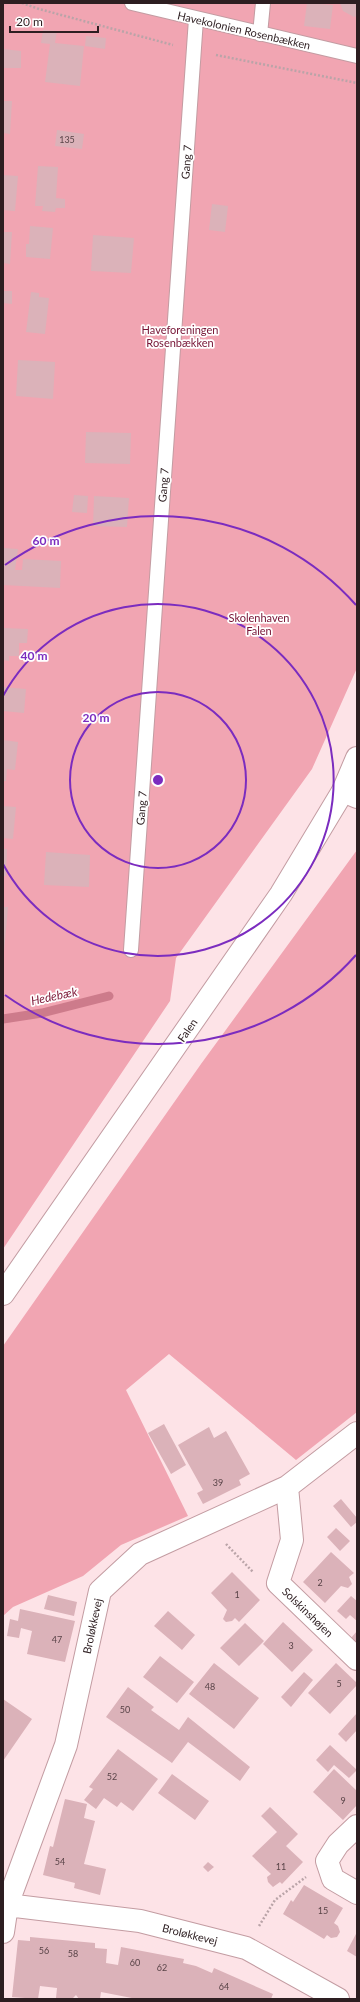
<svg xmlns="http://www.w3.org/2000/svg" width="360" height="2002" font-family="Lato,sans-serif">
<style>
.green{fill:#f1a5b2}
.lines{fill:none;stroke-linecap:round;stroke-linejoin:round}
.stream{stroke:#cd7b8b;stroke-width:9}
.building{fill:#dbb2b9}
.lane-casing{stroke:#c39ca2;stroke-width:16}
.street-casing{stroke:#c39ca2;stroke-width:24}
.secondary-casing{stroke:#c39ca2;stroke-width:24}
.path{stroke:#baa4a8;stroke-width:2.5;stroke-dasharray:2 2;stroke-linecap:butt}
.lane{stroke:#fff;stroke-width:14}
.street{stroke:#fff;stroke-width:22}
.secondary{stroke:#fff;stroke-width:22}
.ring{fill:none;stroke:#7b2cbf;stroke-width:2}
.labels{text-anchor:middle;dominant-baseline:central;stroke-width:3.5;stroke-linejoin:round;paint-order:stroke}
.number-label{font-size:9px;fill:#584347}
.street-label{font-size:11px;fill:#2d1e21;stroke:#fff}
.park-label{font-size:11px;fill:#761334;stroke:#fff}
.water-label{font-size:12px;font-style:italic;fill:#821f3d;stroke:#fff}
.centre{fill:#7b2cbf;stroke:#fff;stroke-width:2}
.ring-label{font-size:12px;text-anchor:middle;font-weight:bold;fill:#7b2cbf;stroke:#fff;stroke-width:3.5;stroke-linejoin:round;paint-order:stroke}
</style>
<rect width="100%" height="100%" fill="#fde3e7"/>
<!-- green -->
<path class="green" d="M 3,3 L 357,3 L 357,668 L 312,769 L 176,958 L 170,1001 L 3,1249 Z
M 357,850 L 357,1412 L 296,1460 L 169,1354 L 126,1390 L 188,1516 L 121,1545 L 83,1576 L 13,1607 L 3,1616 L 3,1346 L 201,1064 Z"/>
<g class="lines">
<!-- stream -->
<path class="stream" d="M 3,1019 L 42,1013 L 109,996"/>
</g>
<!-- building -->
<path class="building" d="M 307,3 L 333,5 L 330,29 L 304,26 Z
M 340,3 L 357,3 L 357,16 L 354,17 L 343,11 Z
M 43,30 L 57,31 L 55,43 L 84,46 L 80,86 L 45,82 L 50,44 L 41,43 Z
M 86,36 L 106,38 L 105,49 L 85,46 Z
M 3,49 L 21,51 L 21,68 L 3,68 Z
M 3,101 L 12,101 L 10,134 L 3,133 Z
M 57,130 L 84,134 L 82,149 L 55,146 Z
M 38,166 L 58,167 L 56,198 L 65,199 L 65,208 L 56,208 L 55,212 L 42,211 L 43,206 L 35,206 Z
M 3,175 L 18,176 L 15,211 L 3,210 Z
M 212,204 L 228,206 L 225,232 L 209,230 Z
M 30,226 L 53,228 L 50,259 L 26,257 L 26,244 L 29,244 Z
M 3,232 L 12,232 L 10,264 L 3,263 Z
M 93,235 L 134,238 L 131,273 L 91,271 Z
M 3,291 L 12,291 L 12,304 L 3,303 Z
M 31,292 L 39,293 L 39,297 L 49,298 L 45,334 L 26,332 Z
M 18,360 L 55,362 L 53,399 L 16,396 Z
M 86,432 L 131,433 L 130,464 L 85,463 Z
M 74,495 L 88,496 L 87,513 L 72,512 Z
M 94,496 L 129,498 L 127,527 L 93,526 Z
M 4,548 L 18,549 L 15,570 L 22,570 L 23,559 L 61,561 L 60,588 L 3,585 Z
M 4,628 L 28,629 L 27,643 L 19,643 L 19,656 L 9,656 L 9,661 L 3,660 Z
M 3,687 L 26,689 L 24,713 L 3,711 Z
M 3,740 L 18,742 L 15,770 L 7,769 L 6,781 L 3,781 Z
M 3,806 L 16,807 L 13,839 L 3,838 Z
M 3,849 L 7,849 L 6,876 L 3,876 Z
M 46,852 L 90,855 L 89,887 L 44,885 Z
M 3,907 L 8,907 L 4,952 L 3,952 Z
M 164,1424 L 186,1465 L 171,1474 L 148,1433 Z
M 209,1427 L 214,1438 L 226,1431 L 250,1474 L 239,1480 L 241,1485 L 203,1504 L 197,1493 L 203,1490 L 178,1445 Z
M 341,1499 L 357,1518 L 357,1522 L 351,1527 L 333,1506 Z
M 336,1528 L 350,1541 L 340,1551 L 327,1537 Z
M 331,1552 L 354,1573 L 349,1577 L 352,1584 L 348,1588 L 341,1586 L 325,1603 L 303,1582 Z
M 232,1572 L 260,1600 L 239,1622 L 235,1618 L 232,1621 L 226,1622 L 223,1619 L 227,1610 L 211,1593 Z
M 48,1595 L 77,1602 L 74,1616 L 44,1609 Z
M 351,1596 L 357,1601 L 357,1621 L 350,1615 L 346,1619 L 337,1611 Z
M 20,1609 L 75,1621 L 65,1662 L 27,1654 L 32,1631 L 21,1628 L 19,1638 L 7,1636 L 10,1619 L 18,1621 Z
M 168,1611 L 195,1635 L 182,1650 L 154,1626 Z
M 283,1622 L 313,1650 L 292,1672 L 263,1644 Z
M 245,1623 L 264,1641 L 239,1666 L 220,1648 Z
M 357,1631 L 357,1644 L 351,1638 Z
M 160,1656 L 194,1682 L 177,1703 L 143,1677 Z
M 214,1663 L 259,1698 L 234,1729 L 189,1694 Z
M 336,1663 L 357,1683 L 357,1685 L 330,1714 L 308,1693 Z
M 304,1672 L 313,1680 L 291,1707 L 281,1697 Z
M 128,1687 L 154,1707 L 151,1710 L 179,1730 L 188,1717 L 250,1767 L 240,1781 L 188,1742 L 172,1763 L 106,1717 Z
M 3,1699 L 32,1719 L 3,1761 Z
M 357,1713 L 357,1730 L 346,1742 L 338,1734 Z
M 330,1745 L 357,1770 L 349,1778 L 334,1765 L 328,1772 L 316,1760 Z
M 118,1749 L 158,1779 L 133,1811 L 121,1802 L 117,1807 L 104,1798 L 96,1809 L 84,1800 L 93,1789 L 89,1787 Z
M 334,1769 L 357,1791 L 357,1805 L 343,1820 L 313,1792 Z
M 172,1774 L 209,1801 L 195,1820 L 158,1793 Z
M 65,1799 L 87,1804 L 84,1818 L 95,1821 L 84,1864 L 106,1869 L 100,1895 L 74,1888 L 75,1883 L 43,1875 L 50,1846 L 53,1847 Z
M 270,1807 L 298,1834 L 286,1846 L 303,1862 L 282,1884 L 280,1882 L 273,1887 L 268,1882 L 267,1877 L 271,1874 L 252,1856 L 277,1832 L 261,1816 Z
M 208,1862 L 214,1867 L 208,1872 L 203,1867 Z
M 304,1885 L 343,1908 L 334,1923 L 338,1926 L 340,1932 L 337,1937 L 331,1938 L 327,1935 L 324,1939 L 283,1914 L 291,1900 L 293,1902 Z
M 357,1932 L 357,1957 L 347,1951 Z
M 30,1937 L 95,1943 L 95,1948 L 107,1949 L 106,1963 L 118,1965 L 121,1947 L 184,1959 L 183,1963 L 196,1966 L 212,1973 L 214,1968 L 273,1994 L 271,1999 L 137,1999 L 101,1992 L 100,1999 L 79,1999 L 76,1995 L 72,1999 L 62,1999 L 56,1998 L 57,1988 L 40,1986 L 38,1999 L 12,1997 L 18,1940 L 30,1941 Z"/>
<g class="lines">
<!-- lane casing -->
<g class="lane-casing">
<path id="lane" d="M 132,3 L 357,56
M 260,34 L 263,3
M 131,950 L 196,19"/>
</g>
<!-- street casing -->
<g class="street-casing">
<path id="street" d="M 343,791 L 357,797
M 287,1487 L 292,1540 L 278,1583 L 357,1659
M 357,1826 L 338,1844 L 327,1861 L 333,1879 L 357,1893
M 7,1905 L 140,1921 L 246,1948 L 338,1999
M 3,1932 L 7,1905 L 66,1745 L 100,1591 L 140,1554 L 287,1487 L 357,1433"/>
</g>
<!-- secondary casing -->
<g class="secondary-casing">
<path id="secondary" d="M 3,1294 L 281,894 L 343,791 L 357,758"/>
</g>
<!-- path -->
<path class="path" d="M 22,3 L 39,9 L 173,45
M 216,55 L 357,83
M 226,1544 L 253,1572
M 259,1926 L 275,1900 L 306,1877"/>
<!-- lane -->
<use href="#lane" class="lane"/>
<!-- street -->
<use href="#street" class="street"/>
<!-- secondary -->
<use href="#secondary" class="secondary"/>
</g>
<!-- distance rings -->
<g class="ring">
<circle cx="158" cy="780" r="88"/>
<path d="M3 696A176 176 0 1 1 3 864"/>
<path d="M356 955A264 264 0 0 1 5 995M5 565A264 264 0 0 1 356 605"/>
</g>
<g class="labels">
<!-- number labels -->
<g class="number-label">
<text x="67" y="139">135</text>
<text x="218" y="1482">39</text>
<text x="320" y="1582">2</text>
<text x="237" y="1594">1</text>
<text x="57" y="1639">47</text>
<text x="291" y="1645">3</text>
<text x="339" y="1683">5</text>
<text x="210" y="1686">48</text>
<text x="125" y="1709">50</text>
<text x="112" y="1776">52</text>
<text x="343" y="1800">9</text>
<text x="60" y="1861">54</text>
<text x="281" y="1866">11</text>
<text x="323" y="1910">15</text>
<text x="44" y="1950">56</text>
<text x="73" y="1953">58</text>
<text x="135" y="1962">60</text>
<text x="162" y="1967">62</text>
<text x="224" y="1986">64</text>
</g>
<!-- street labels -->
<g class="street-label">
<text transform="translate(244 30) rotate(13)">Havekolonien Rosenbækken</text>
<text transform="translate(186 162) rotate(-86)">Gang 7</text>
<text transform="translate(163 485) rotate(-86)">Gang 7</text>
<text transform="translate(141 808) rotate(-86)">Gang 7</text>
<text transform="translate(187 1030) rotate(-55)">Falen</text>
<text transform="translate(308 1612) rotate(44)">Solskinshøjen</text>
<text transform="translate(92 1626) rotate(-78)">Broløkkevej</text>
<text transform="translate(190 1934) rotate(14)">Broløkkevej</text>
</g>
<!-- park labels -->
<g class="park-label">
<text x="180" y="329">Haveforeningen<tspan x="180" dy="13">Rosenbækken</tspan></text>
<text x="259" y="617">Skolenhaven<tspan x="259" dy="13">Falen</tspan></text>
</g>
<!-- water labels -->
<g class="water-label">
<text transform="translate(54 996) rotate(-12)">Hedebæk</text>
</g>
</g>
<circle cx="158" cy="780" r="6" class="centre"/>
<g class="ring-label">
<text x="46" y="545">60 m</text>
<text x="34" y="660">40 m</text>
<text x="96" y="722">20 m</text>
</g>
<!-- border -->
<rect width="360" height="2002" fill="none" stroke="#2d1e21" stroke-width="8"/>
<!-- scale -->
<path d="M10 26v6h88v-6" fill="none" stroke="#2d1e21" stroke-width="2"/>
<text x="16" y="26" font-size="12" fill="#2d1e21" stroke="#ffffff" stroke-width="3" paint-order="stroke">20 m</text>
</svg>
